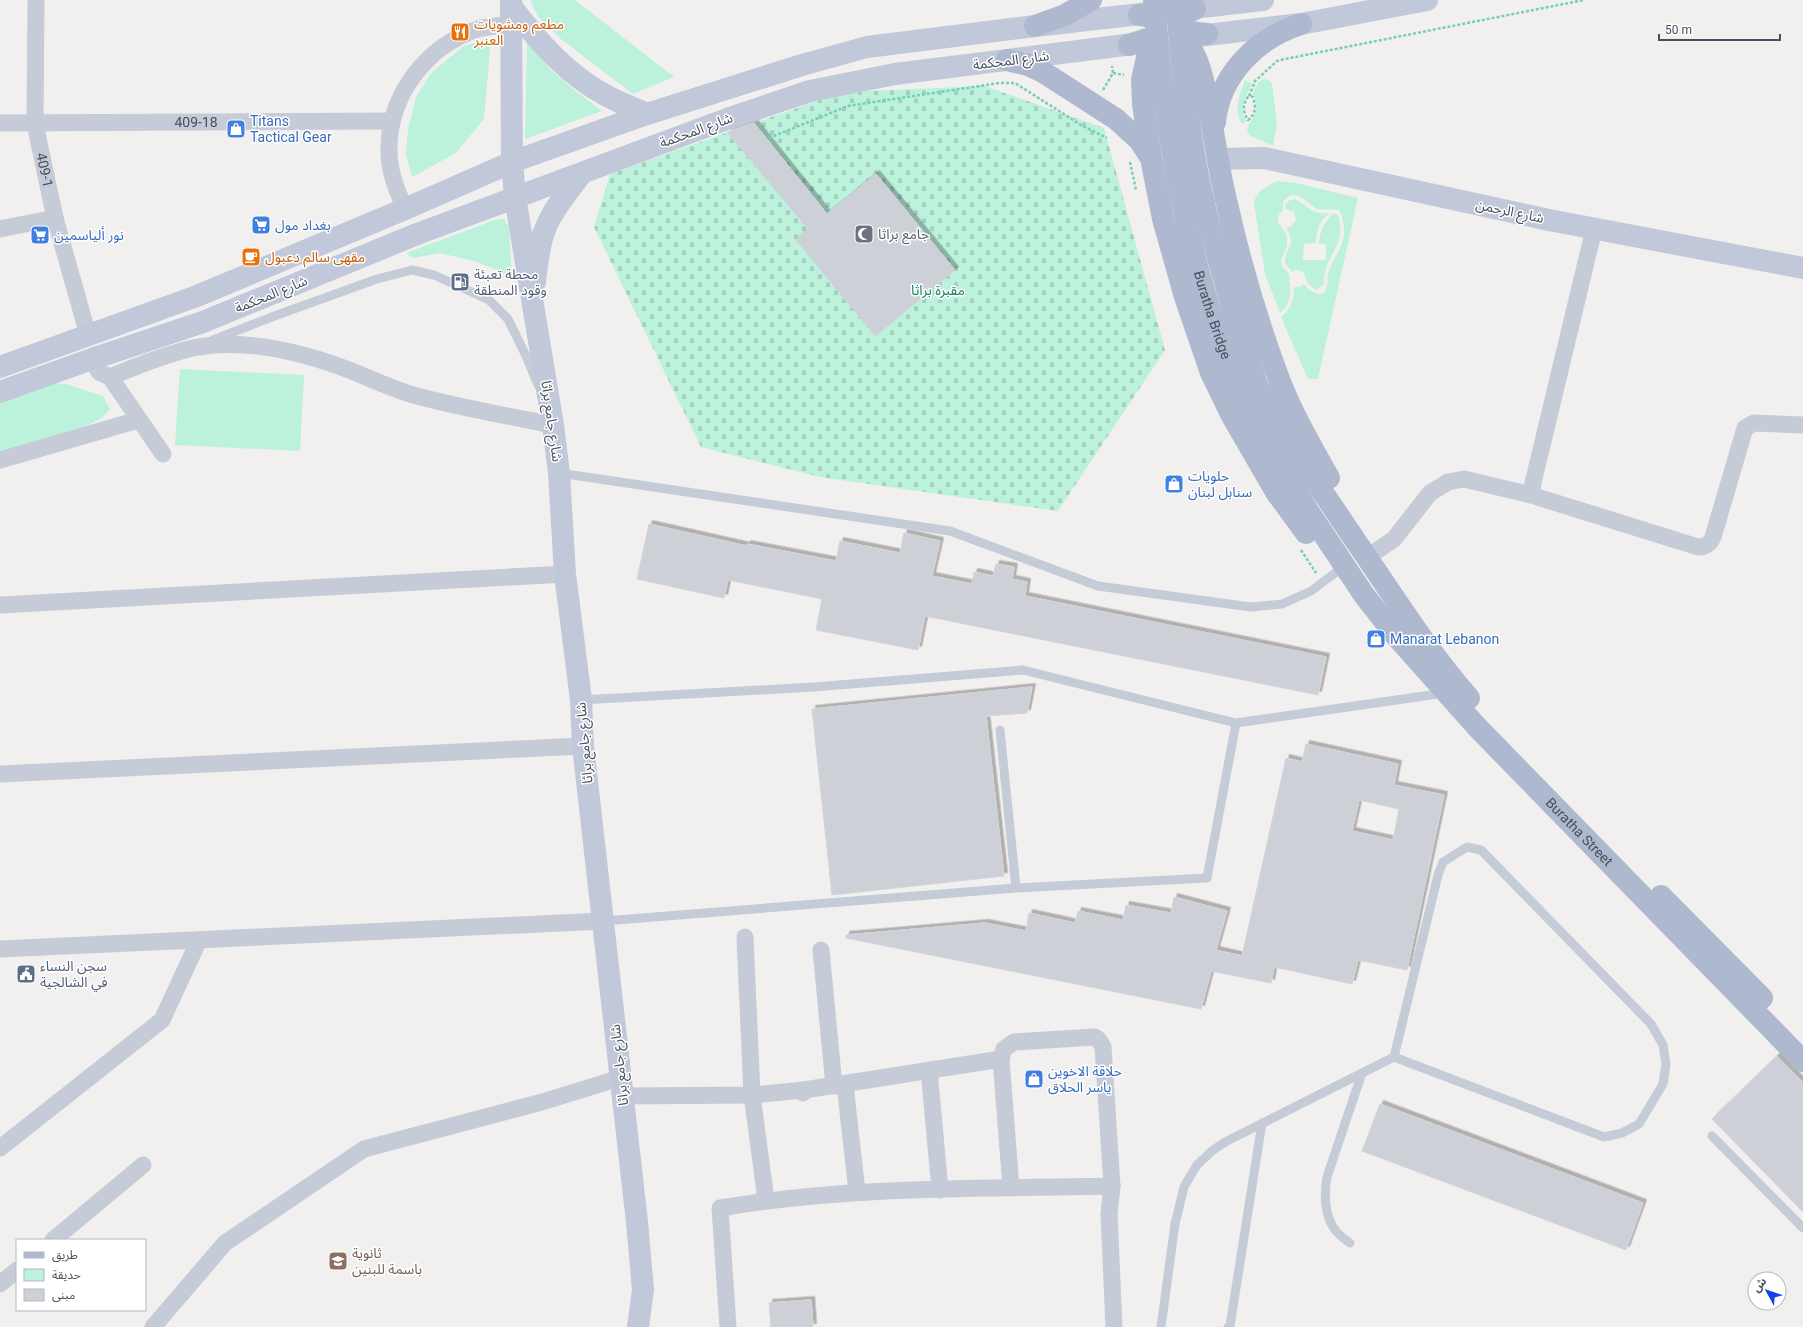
<svg xmlns="http://www.w3.org/2000/svg" width="1803" height="1327" font-family="Roboto,'Noto Sans Arabic',sans-serif">
<style>
.green{fill:#bcf1dc}
.cemetery{fill:url(#cemetery-stones)}
.building{fill:#ced0d7;stroke:#d3d4db;fill-rule:evenodd;filter:url(#shadow)}
.lines{fill:none;stroke-linecap:round;stroke-linejoin:round}
.path{stroke:#73d0b6;stroke-width:2.5;stroke-dasharray:3 2;stroke-linecap:butt}
.lane{stroke:#c5cbd7;stroke-width:9}
.street{stroke:#c5cbd7;stroke-width:17}
.secondary{stroke:#c1c8d9;stroke-width:22}
.primary{stroke:#aeb8cf;stroke-width:22}
.primary-bridge{stroke:#aeb8cf;stroke-width:22}
.labels{text-anchor:middle;dominant-baseline:central;stroke-width:3;stroke-linejoin:round;paint-order:stroke}
.food-label{font-size:14px;fill:#c56008;stroke:#fff;text-anchor:start}
.street-label{font-size:14px;fill:#474e5d;stroke:#fff}
.shop-label{font-size:14px;fill:#366cbe;stroke:#fff;text-anchor:start}
.worship-label{font-size:14px;fill:#5b616d;stroke:#fff;text-anchor:start}
.service-label{font-size:14px;fill:#4e5e75;stroke:#fff;text-anchor:start}
.park-label{font-size:14px;fill:#148263;stroke:#fff}
.education-label{font-size:14px;fill:#785e54;stroke:#fff;text-anchor:start}
</style>
<defs>
<pattern id="cemetery-stones" width="16" height="16" patternUnits="userSpaceOnUse"><rect width="16" height="16" fill="#bcf1dc"/><path d="M2 7V4a2 2 0 0 1 4 0v3zM10 15v-3a2 2 0 0 1 4 0v3z" fill="#a3d0bf"/></pattern>
<filter id="shadow"><feDropShadow dx="3.5" dy="-3.5" stdDeviation="0" flood-color="#0004"/></filter>
</defs>
<rect width="100%" height="100%" fill="#f2f0ef"/>
<!-- green -->
<path class="green" d="M 530,0 L 575,0 L 674,77 L 633,94 L 561,39 L 538,17 Z
M 491,39 L 484,119 L 456,153 L 412,177 L 406,155 L 408,129 L 416,97 L 432,72 L 464,46 Z
M 527,42 L 549,68 L 573,89 L 602,111 L 525,139 Z
M 1265,78 L 1272,83 L 1277,123 L 1273,146 L 1249,135 L 1247,130 C 1252,115 1260,113 1254,95 L 1252,94 L 1258,83 Z
M 1245,80 L 1252,84 C 1247,96 1237,108 1246,120 L 1243,124 L 1241,123 C 1234,107 1239,96 1245,80 Z
M 1277,181 L 1296,183 L 1358,198 L 1318,379 L 1308,379 L 1281,317 C 1291,309 1294,299 1294,287 L 1300,287 L 1304,284 C 1310,292 1324,301 1327,286 C 1328,281 1327,277 1328,273 C 1338,246 1351,243 1340,211 C 1333,207 1326,211 1318,209 C 1308,206 1303,193 1291,195 L 1283,201 L 1283,210 L 1278,216 L 1278,222 L 1287,236 L 1287,246 L 1281,260 L 1282,266 L 1289,274 L 1290,284 L 1290,297 L 1285,308 L 1280,313 L 1265,274 L 1254,203 C 1256,191 1267,186 1277,181 Z
M 1295,199 C 1310,207 1311,215 1330,213 C 1319,221 1316,230 1316,243 L 1304,244 L 1303,260 L 1326,260 L 1326,244 L 1319,244 C 1320,230 1324,222 1334,213 L 1338,215 C 1348,247 1322,256 1324,284 L 1317,290 L 1308,284 L 1303,272 L 1296,270 L 1292,272 L 1285,263 C 1284,248 1298,245 1286,228 L 1291,227 L 1296,220 L 1294,212 L 1286,209 L 1285,205 L 1290,200 Z
M 504,219 L 509,227 L 512,276 L 474,261 L 440,253 L 413,258 L 406,253 L 495,220 Z
M 180,369 L 304,375 L 300,451 L 175,445 Z
M 43,383 L 66,384 L 103,396 L 110,409 L 102,418 L 86,426 L 0,456 L 0,399 Z"/>
<!-- cemetery -->
<path class="cemetery" d="M 985,86 L 1104,128 L 1165,350 L 1058,511 L 820,477 L 701,447 L 594,227 L 610,174 L 842,92 Z"/>
<!-- building -->
<path class="building" d="M 754,123 L 827,214 L 876,174 L 955,270 L 875,336 L 796,240 L 808,229 L 727,132 Z
M 649,524 L 747,546 L 747,544 L 836,561 L 840,541 L 900,553 L 904,533 L 940,541 L 932,576 L 972,584 L 974,572 L 993,576 L 996,564 L 1014,567 L 1012,579 L 1027,582 L 1025,596 L 1326,657 L 1318,695 L 925,616 L 918,650 L 816,630 L 822,599 L 728,580 L 724,598 L 637,579 Z
M 1032,687 L 1027,713 L 986,716 L 1004,876 L 832,895 L 812,709 Z
M 1306,744 L 1398,764 L 1394,785 L 1444,795 L 1407,970 L 1358,960 L 1352,984 L 1274,967 L 1271,983 L 1211,971 L 1201,1009 L 846,938 L 846,935 L 985,923 L 1026,931 L 1029,913 L 1075,923 L 1078,911 L 1123,920 L 1126,905 L 1171,913 L 1174,897 L 1227,911 L 1216,950 L 1242,956 L 1286,758 L 1302,762 ZM 1359,800 L 1399,809 L 1393,840 L 1352,831 Z
M 1777,1056 L 1803,1083 L 1803,1212 L 1712,1119 Z
M 1380,1104 L 1643,1203 L 1626,1250 L 1362,1151 Z
M 811,1300 L 813,1327 L 771,1327 L 769,1303 Z"/>
<g class="lines">
<!-- path -->
<path class="path" d="M 1113,73 L 1124,75
M 1254,82 L 1277,61 L 1285,59 L 1584,0
M 1103,90 L 1113,73 L 1112,66
M 1249,96 L 1254,84 L 1254,82
M 1251,96 L 1253,97 C 1256,107 1256,114 1248,120 C 1243,112 1242,105 1248,97 Z
M 769,138 L 848,106 L 999,83 L 1015,83 L 1081,125 L 1107,138
M 1130,162 L 1136,190
M 1301,550 L 1316,573"/>
<!-- lane -->
<path class="lane" d="M 213,340 L 277,315 L 377,279 L 412,270 L 434,275 L 489,300 L 508,319 L 527,358 L 538,385
M 559,473 L 950,531 L 1098,586 L 1214,602 L 1251,607 L 1282,604 L 1311,591 L 1335,573
M 581,700 L 814,687 L 1023,670 L 1236,723 L 1445,693
M 1000,730 L 1016,888
M 604,921 L 1016,888 L 1207,878 L 1236,723
M 1712,1136 L 1803,1228
M 1350,1243 C 1346,1240 1340,1236 1336,1231 C 1324,1216 1324,1195 1327,1177 L 1362,1073
M 1161,1327 L 1175,1224 L 1184,1187 L 1197,1165 L 1213,1150 L 1227,1141 L 1394,1057 L 1604,1137 L 1622,1133 L 1639,1124 L 1663,1084 L 1666,1064 L 1663,1045 L 1651,1024 L 1481,850 L 1467,847 L 1443,862 L 1438,875 L 1394,1057
M 1228,1327 L 1230,1326 L 1262,1123"/>
<!-- street -->
<g class="street">
<path id="s1" d="M 36,0 L 35,124 L 55,218 L 88,335"/>
<path id="s2" d="M 0,123 L 392,121"/>
<path d="M 405,209 C 397,191 389,172 389,151 C 388,96 426,46 478,29 C 488,26 500,26 511,24"/>
<path d="M 0,229 L 55,218"/>
<path d="M 1594,229 L 1533,483 L 1531,495 L 1698,547 C 1706,547 1710,544 1713,537 L 1745,428 L 1754,423 L 1803,425"/>
<path d="M 92,359 L 99,372 L 110,377 C 137,366 164,355 193,348 C 242,338 294,350 341,367 C 366,376 391,389 417,396 C 462,408 508,416 553,425"/>
<path d="M 110,377 L 163,454"/>
<path d="M 0,460 L 138,420"/>
<path d="M 1375,552 L 1394,539 L 1430,493 L 1448,482 L 1464,479 L 1531,495"/>
<path d="M 0,605 L 565,574"/>
<path d="M 0,774 L 583,746"/>
<path d="M 745,937 L 752,1095 L 766,1200"/>
<path d="M 0,949 L 604,921"/>
<path d="M 821,950 L 834,1086"/>
<path d="M 929,1070 L 940,1190"/>
<path d="M 845,1085 L 857,1192"/>
<path d="M 804,1090 L 1001,1059"/>
<path d="M 622,1096 L 752,1095 L 804,1090 L 803,1093"/>
<path d="M 0,1148 L 162,1020 L 199,940"/>
<path d="M 1011,1188 L 1001,1059 L 1004,1049 L 1014,1042 L 1095,1037 L 1099,1040 L 1103,1047 L 1112,1186 L 1109,1214 L 1114,1327"/>
<path d="M 53,1240 L 143,1165"/>
<path d="M 0,1284 L 17,1270"/>
<path d="M 153,1327 L 225,1243 L 364,1149 L 542,1102 L 620,1078"/>
<path d="M 728,1327 L 720,1208 C 849,1186 981,1189 1112,1186"/>
</g>
<!-- secondary -->
<path class="secondary" d="M 511,0 L 512,162 L 515,197 L 553,425 L 559,473 L 565,574 L 581,700 L 583,746 L 637,1222 L 643,1290 L 638,1327
M 511,6 C 538,41 567,75 607,96 C 620,103 634,108 647,114
M 1189,37 L 1301,24 L 1427,0
M 1218,159 L 1264,158 L 1549,220 L 1803,268
M 535,282 C 537,264 539,243 546,227 C 554,207 570,190 582,173
M 0,367 L 197,296 L 405,209 L 512,162 L 647,114 L 802,65 L 867,47 L 1035,26 L 1263,0
M 0,392 L 92,359 L 203,322 L 417,234 L 727,119 L 810,91 L 895,74 L 1149,42"/>
<!-- primary -->
<g class="primary">
<path d="M 1187,13 L 1195,9"/>
<path d="M 1139,15 L 1145,16"/>
<path d="M 1035,26 L 1065,15 L 1091,0"/>
<path d="M 1189,32 L 1207,34"/>
<path d="M 1129,45 L 1147,39"/>
<path d="M 1190,47 C 1201,64 1204,85 1208,104 C 1215,139 1219,174 1228,208 C 1241,266 1258,323 1279,379 C 1292,413 1311,446 1329,478"/>
<path d="M 1148,53 L 1142,80 L 1143,104 L 1151,158 L 1163,219 L 1185,297 L 1211,373 L 1232,416 L 1276,492 L 1306,533"/>
<path d="M 1007,60 L 1028,65 L 1043,72 L 1116,119 L 1139,140 L 1149,155"/>
<path d="M 1215,122 C 1220,74 1257,38 1301,24"/>
<path d="M 1258,387 C 1287,442 1323,492 1357,543 C 1393,595 1427,650 1469,698"/>
<path id="s3" d="M 1239,393 L 1308,511 L 1364,595 L 1396,636 L 1477,727 L 1803,1061"/>
<path d="M 1661,896 L 1762,998"/>
</g>
<!-- primary-bridge -->
<g class="primary-bridge">
<path id="s4" d="M 1154,0 C 1161,91 1174,181 1198,269 C 1209,311 1225,352 1239,393"/>
<path d="M 1176,0 C 1182,65 1188,132 1202,195 C 1217,261 1237,324 1258,387"/>
</g>
</g>
<!-- icons -->
<defs>
<g id="restaurant-square" transform="scale(1)"><rect x="-9" y="-9" width="18" height="18" rx="4" fill="#e8710a" stroke="#fff"/><path d="M-5-6h1v4h1v-4h1v4h1v-4h1v5L-1.5 .5V6h-2V.5L-5-1ZM5-6V6H3V1.5H1.5Q1.5-4 5-6Z" fill="#fff"/></g>
<g id="shop-square" transform="scale(1)"><rect x="-9" y="-9" width="18" height="18" rx="4" fill="#3f7fe0" stroke="#fff"/><path d="M-5-2.5h2.3a2.7 3.5 0 0 1 5.4 0H5L5.5 6h-11ZM-1.5-2.5h3a1.5 2.3 0 0 0-3 0Z" fill="#fff"/></g>
<g id="supermarket-square" transform="scale(1)"><rect x="-9" y="-9" width="18" height="18" rx="4" fill="#3f7fe0" stroke="#fff"/><path d="M-6-5.5h2.5l.6 2H6L4.5 2H-2.5L-4.4-4H-6ZM-1.5 3.2a1.3 1.3 0 1 0 .1 0ZM3 3.2a1.3 1.3 0 1 0 .1 0Z" fill="#fff"/></g>
<g id="mosque-square" transform="scale(1)"><rect x="-9" y="-9" width="18" height="18" rx="4" fill="#6b7280" stroke="#fff"/><path d="M3.5-4.9A6 6 0 1 0 3.5 4.9A5 5 0 1 1 3.5-4.9Z" fill="#fff"/></g>
<g id="cafe-square" transform="scale(1)"><rect x="-9" y="-9" width="18" height="18" rx="4" fill="#e8710a" stroke="#fff"/><path d="M-5.5-4.5H6V0H3Q3 3.5 0 3.5H-2.5Q-5.5 3.5-5.5 0ZM3-3.2v2h1.7v-2ZM-6 4.5H4V6H-6Z" fill="#fff"/></g>
<g id="fuel-square" transform="scale(1)"><rect x="-9" y="-9" width="18" height="18" rx="4" fill="#5c6f8a" stroke="#fff"/><path d="M-5.5-6h7V0h2V4h1.3V-2.5L3-4.5l.8-.8L6-3V5H2.5V1h-1V6h-7ZM-4.2-4.7v3.2H.2V-4.7Z" fill="#fff"/></g>
<g id="civic-square" transform="scale(1)"><rect x="-9" y="-9" width="18" height="18" rx="4" fill="#5c6f8a" stroke="#fff"/><path d="M-.6-6.5H3V-4.5H.6V-3L4-1V1h2V6H-6V1h2V-1L-.6-3ZM-1.2 2.5V6h2.4V2.5Z" fill="#fff"/></g>
<g id="school-square" transform="scale(1)"><rect x="-9" y="-9" width="18" height="18" rx="4" fill="#8d6e63" stroke="#fff"/><path d="M0-5L7-2L0 1L-7-2ZM-4 1L0 2.5L4 1V4Q0 6-4 4Z" fill="#fff"/></g>
</defs>
<g fill-rule="evenodd">
<use href="#restaurant-square" x="460" y="32"/>
<use href="#shop-square" x="236" y="129"/>
<use href="#supermarket-square" x="261" y="225"/>
<use href="#mosque-square" x="864" y="234"/>
<use href="#supermarket-square" x="40" y="235"/>
<use href="#cafe-square" x="251" y="257"/>
<use href="#fuel-square" x="460" y="282"/>
<use href="#shop-square" x="1174" y="484"/>
<use href="#shop-square" x="1376" y="639"/>
<use href="#civic-square" x="26" y="974"/>
<use href="#shop-square" x="1034" y="1079"/>
<use href="#school-square" x="338" y="1261"/>
</g>
<g class="labels">
<!-- food labels -->
<g class="food-label">
<text x="474" y="24">مطعم ومشويات<tspan x="474" dy="16">العنبر</tspan></text>
<text x="265" y="257">مقهى سالم دعبول</text>
</g>
<!-- street labels -->
<g class="street-label">
<text transform="translate(1011 60) rotate(-7)">شارع المحكمة</text>
<text stroke="none"><textPath href="#s2" startOffset="196">409-18</textPath></text>
<text transform="translate(696 130) rotate(-20)">شارع المحكمة</text>
<text stroke="none"><textPath href="#s1" startOffset="171">409-1</textPath></text>
<text transform="translate(1510 211) rotate(12)">شارع الرحمن</text>
<text transform="translate(271 294) rotate(-22)">شارع المحكمة</text>
<text stroke="none"><textPath href="#s4" startOffset="321">Buratha Bridge</textPath></text>
<text transform="translate(552 421) rotate(82)">شارع جامع براثا</text>
<text transform="translate(584 743) rotate(-95)">شارع جامع براثا</text>
<text stroke="none"><textPath href="#s3" startOffset="558">Buratha Street</textPath></text>
<text transform="translate(619 1065) rotate(-96)">شارع جامع براثا</text>
</g>
<!-- shop labels -->
<g class="shop-label">
<text x="250" y="121">Titans<tspan x="250" dy="16">Tactical Gear</tspan></text>
<text x="275" y="225">بغداد مول</text>
<text x="54" y="235">نور ألياسمين</text>
<text x="1188" y="476">حلويات<tspan x="1188" dy="16">سنابل لبنان</tspan></text>
<text x="1390" y="639">Manarat Lebanon</text>
<text x="1048" y="1071">حلاقة الاخوين<tspan x="1048" dy="16">ياسر الحلاق</tspan></text>
</g>
<!-- worship labels -->
<g class="worship-label">
<text x="878" y="234">جامع براثا</text>
</g>
<!-- service labels -->
<g class="service-label">
<text x="474" y="274">محطة تعبئة<tspan x="474" dy="16">وقود المنطقة</tspan></text>
<text x="40" y="966">سجن النساء<tspan x="40" dy="16">في الشالجية</tspan></text>
</g>
<!-- park labels -->
<g class="park-label">
<text x="938" y="290">مقبرة براثا</text>
</g>
<!-- education labels -->
<g class="education-label">
<text x="352" y="1253">ثانوية<tspan x="352" dy="16">باسمة للبنين</tspan></text>
</g>
</g>
<!-- legend -->
<rect x="16" y="1239" width="130" height="72" fill="#ffffff" stroke="#b5b8be"/>
<rect x="24" y="1252" width="20" height="6" fill="#aeb8cf" stroke="#b5b8be"/>
<text x="52" y="1259" font-size="12" fill="#474e5d">طريق</text>
<rect x="24" y="1269" width="20" height="12" fill="#bcf1dc" stroke="#b5b8be"/>
<text x="52" y="1279" font-size="12" fill="#474e5d">حديقة</text>
<rect x="24" y="1289" width="20" height="12" fill="#ced0d7" stroke="#b5b8be"/>
<text x="52" y="1299" font-size="12" fill="#474e5d">مبنى</text>
<!-- north arrow -->
<g transform="translate(1767 1291) rotate(310)"><circle r="19" fill="#ffffff" stroke="#b5b8be"/>
<path d="M0-3L7 15L0 10L-7 15Z" fill="#1342e8"/>
<text y="-6" font-size="11" font-weight="bold" text-anchor="middle" fill="#474e5d">ش</text>
</g>
<!-- scale -->
<path d="M1659 34v6h121v-6" fill="none" stroke="#474e5d" stroke-width="2"/>
<text x="1665" y="34" font-size="12" fill="#474e5d" stroke="#ffffff" stroke-width="3" paint-order="stroke">50 m</text>
</svg>
